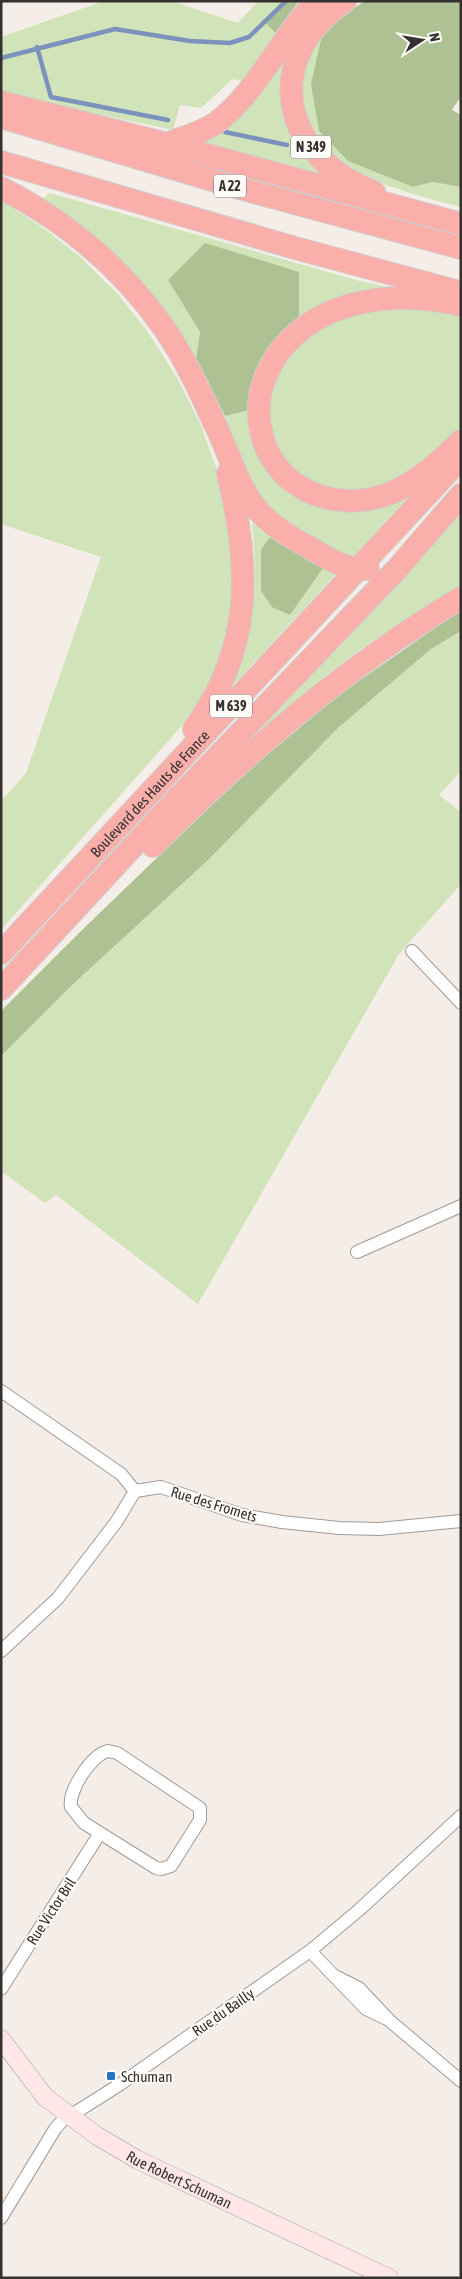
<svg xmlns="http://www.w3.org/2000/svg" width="462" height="2279" font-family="'Asap Condensed',sans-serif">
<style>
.green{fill:#d1e4b9}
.forest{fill:#adc192}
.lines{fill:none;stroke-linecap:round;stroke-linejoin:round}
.stream{stroke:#7a92bc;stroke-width:4.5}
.street-casing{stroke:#a19a95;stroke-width:14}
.secondary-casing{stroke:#a19a95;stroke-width:19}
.highway-casing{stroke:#cececd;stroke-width:24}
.street{stroke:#fff;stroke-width:12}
.secondary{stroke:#fee7e6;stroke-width:18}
.highway{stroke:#faafab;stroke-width:22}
.poi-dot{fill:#2575c4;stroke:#fffcf9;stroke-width:2}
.labels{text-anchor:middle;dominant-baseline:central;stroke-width:4;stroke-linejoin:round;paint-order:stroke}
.shield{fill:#fffcf9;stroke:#716e6c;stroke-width:1}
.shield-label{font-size:14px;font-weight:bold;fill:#34312f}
.street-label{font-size:15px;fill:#34312f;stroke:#fffcf9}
.poi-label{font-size:15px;fill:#34312f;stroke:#fffcf9;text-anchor:start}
</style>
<rect width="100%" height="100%" fill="#f5ede8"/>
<!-- green -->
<path class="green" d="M 104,1 L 171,1 L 238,23 L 258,1 L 286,1 L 265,22 L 275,33 L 242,81 L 233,79 L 201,108 L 180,105 L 173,130 L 1,94 L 1,37 Z
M 322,35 L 413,187 L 433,182 L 461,187 L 461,207 C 393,189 283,165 304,69 C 307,57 316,45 322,35 Z
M 295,38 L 283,78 L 325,172 L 325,176 L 199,142 Z
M 50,193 L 356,280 L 389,287 L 389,292 L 299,322 L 168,280 L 200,332 L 196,358 L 163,309 L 42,199 Z
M 1,200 L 46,230 L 79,256 L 117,293 L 148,332 L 176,376 L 200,423 L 217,470 L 228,520 L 232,565 L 232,615 L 227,647 L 193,713 L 1,930 L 1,801 L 26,773 L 101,557 L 1,524 Z
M 408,308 L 461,314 L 461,426 C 443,443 425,463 404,475 C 390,483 368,490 353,491 C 296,495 258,438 274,386 C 278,374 284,358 293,349 C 306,337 324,326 341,319 C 361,310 386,310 408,308 Z
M 250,410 L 282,485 L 406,495 L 406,499 L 350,560 L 270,511 L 241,465 L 225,416 Z
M 461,512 L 461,585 L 371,642 L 328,674 L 265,729 L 262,726 Z
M 256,522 L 261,531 L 270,537 L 261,549 L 290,615 L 323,568 L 335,575 L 235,683 L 232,681 C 256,630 258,579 252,524 Z
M 461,631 L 461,771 L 439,795 L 461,812 L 461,884 L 399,954 L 198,1304 L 56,1195 L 45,1203 L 1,1171 L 1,1056 L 70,987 L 208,860 L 339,727 L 431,649 Z"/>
<!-- forest -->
<path class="forest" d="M 286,1 L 299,1 L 275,33 L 265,22 Z
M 365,1 L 461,1 L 461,96 L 452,110 L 461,115 L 461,187 L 433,182 L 413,187 L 348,161 L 319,131 L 311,84 L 322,35 L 345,14 Z
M 205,243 L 299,272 L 299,322 L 250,410 L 225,416 L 196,358 L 200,332 L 168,280 Z
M 270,537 L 323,568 L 290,615 L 272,607 L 261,591 L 261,549 Z
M 461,610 L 461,631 L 431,649 L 339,727 L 208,860 L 70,987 L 1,1056 L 1,1011 L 82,930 L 243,775 L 340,694 Z"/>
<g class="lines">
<!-- stream -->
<path class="stream" d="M 37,47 L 51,97 L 168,120
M 1,58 L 115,29 L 190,41 L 230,43 L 249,37 L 286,1
M 225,132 L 287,145"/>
<!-- street casing -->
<g class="street-casing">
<path id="street" d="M 412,951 L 461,1003
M 357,1252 L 461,1206
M 1,1391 L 121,1474 L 135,1491
M 135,1491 L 161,1487 L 242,1515 L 282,1522 L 339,1528 L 379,1529 L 461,1521
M 1,1651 L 58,1598 L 117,1521 L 135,1491
M 108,1751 L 117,1753 L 200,1808 L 200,1820 L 171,1866 L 161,1869 L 156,1868 L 84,1823 L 71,1807 C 68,1791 91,1755 108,1751 Z
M 310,1951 L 366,2009 L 387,2019
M 337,1977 L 359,1988 L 390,2021 L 461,2081
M 1,1989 L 100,1833
M 1,2218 L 55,2129 L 62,2121 L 119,2085 L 310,1951 L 359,1910 L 461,1816"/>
</g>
<!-- secondary casing -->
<g class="secondary-casing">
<g id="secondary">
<path id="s1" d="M 1,2039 L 45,2097 L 97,2136 L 138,2160 L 389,2278"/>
</g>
</g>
<!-- highway casing -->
<g class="highway-casing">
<g id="highway">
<path d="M 345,1 C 259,60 282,157 374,192"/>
<path d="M 1,102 L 167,144 L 461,224"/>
<path d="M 1,117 L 239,188 L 461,248"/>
<path d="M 167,144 C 183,137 202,133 216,123 C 259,91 279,38 317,1"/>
<path d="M 1,162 L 295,248 L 452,290"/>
<path d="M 1,188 C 66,221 122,268 164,328 C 188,363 205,402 223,442 C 233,465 241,490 257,509 C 272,527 292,538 312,549 C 330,560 347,570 368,569"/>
<path d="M 461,305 C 398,290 322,297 280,351 C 266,370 258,391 259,414 C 261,484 331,517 391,493 C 418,482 440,461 461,441"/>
<path d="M 194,729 C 254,646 250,569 228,473"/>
<path d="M 153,846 C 247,752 347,666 461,598"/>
<path id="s2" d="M 1,953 L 461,458"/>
<path d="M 1,989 L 176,800 L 397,569 L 461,495"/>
</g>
</g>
<!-- street -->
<use href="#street" class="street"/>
<!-- secondary -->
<use href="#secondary" class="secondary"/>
<!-- highway -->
<use href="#highway" class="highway"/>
</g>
<!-- markers -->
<rect class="poi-dot" x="106" y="2071" width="10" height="10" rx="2.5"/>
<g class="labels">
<!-- shield labels -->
<g class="shield">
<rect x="291" y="135.5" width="40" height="23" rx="4"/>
<rect x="214" y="174.5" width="32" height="23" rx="4"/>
<rect x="210" y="694.5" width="42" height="23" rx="4"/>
</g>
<g class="shield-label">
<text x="311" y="147">N 349</text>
<text x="230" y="186">A 22</text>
<text x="231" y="706">M 639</text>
</g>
<!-- street labels -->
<g class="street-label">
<text stroke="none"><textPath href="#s2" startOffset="218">Boulevard des Hauts de France</textPath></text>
<text transform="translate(214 1504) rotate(17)">Rue des Fromets</text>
<text transform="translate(51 1911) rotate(-57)">Rue Victor Bril</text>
<text transform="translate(223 2012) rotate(-35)">Rue du Bailly</text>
<text stroke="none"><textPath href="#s1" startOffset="231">Rue Robert Schuman</textPath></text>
</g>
<!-- poi labels -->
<g class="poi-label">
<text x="121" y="2076">Schuman</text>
</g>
</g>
<!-- border -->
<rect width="462" height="2279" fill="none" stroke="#34312f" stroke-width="5"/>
<!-- north arrow -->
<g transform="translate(422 40) rotate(78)" stroke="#fffcf9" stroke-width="4" paint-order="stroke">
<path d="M0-4L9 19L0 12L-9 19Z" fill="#34312f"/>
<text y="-8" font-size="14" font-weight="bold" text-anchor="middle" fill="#34312f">N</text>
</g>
</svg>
